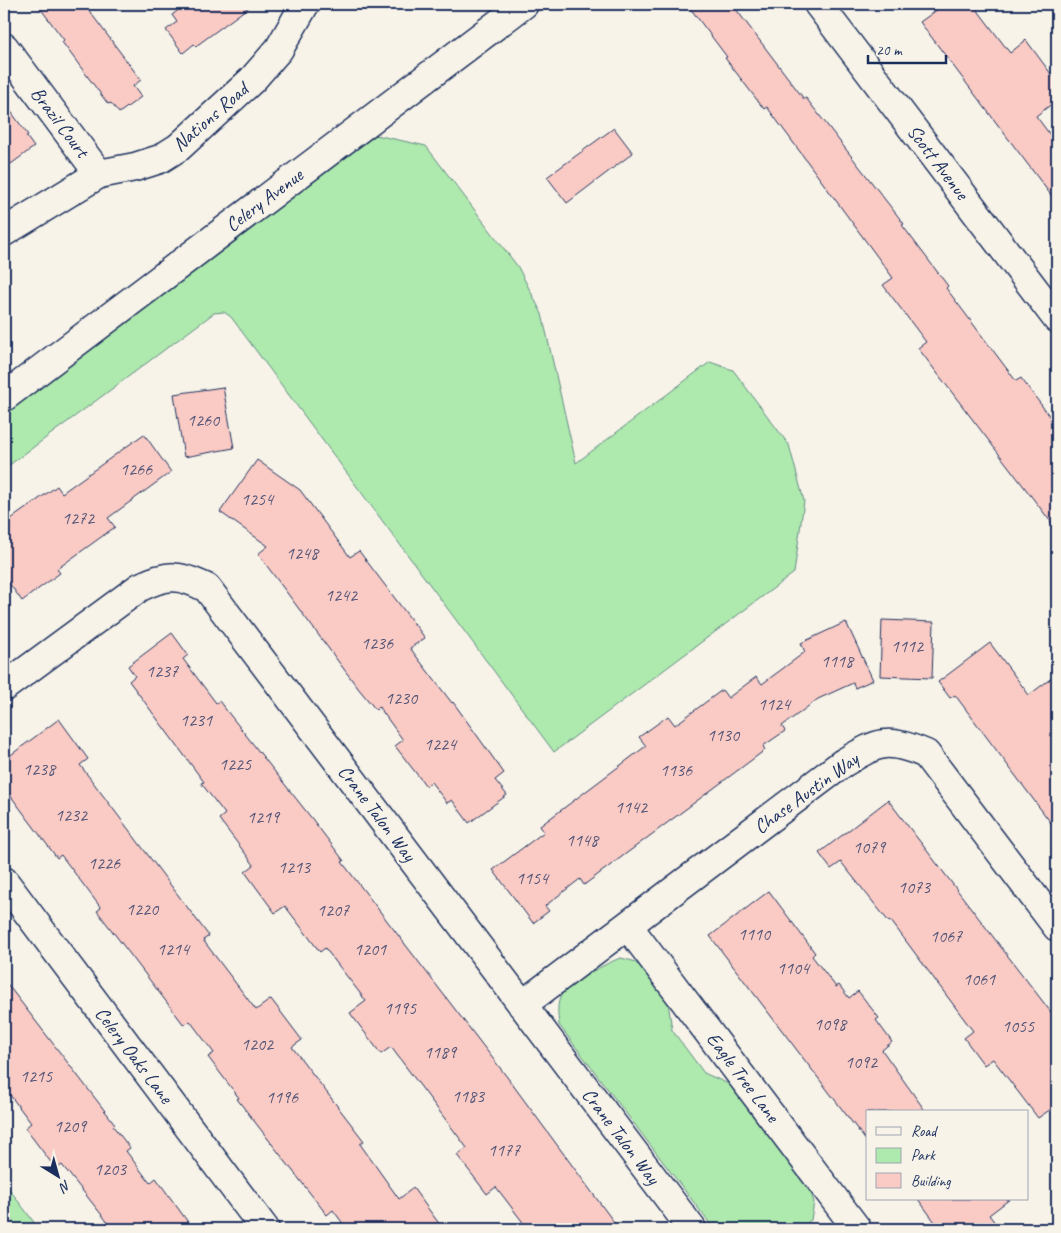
<svg xmlns="http://www.w3.org/2000/svg" width="1061" height="1233" font-family="Caveat,sans-serif">
<style>
.green{fill:#aee9ad;stroke:#648c86}
.building{fill:#facac4;stroke:#1b2f5e}
.lines{fill:none;stroke-linecap:round;stroke-linejoin:round}
.street-casing{stroke:#1b2f5e;stroke-width:31}
.secondary-casing{stroke:#1b2f5e;stroke-width:31}
.street{stroke:#f7f3e8;stroke-width:28}
.secondary{stroke:#f7f3e8;stroke-width:28}
.labels{text-anchor:middle;dominant-baseline:central;stroke-width:4.5;stroke-linejoin:round;paint-order:stroke}
.number-label{font-size:18px;fill:#535678}
.street-label{font-size:20px;fill:#1b2f5e;stroke:#f7f3e8}
</style>
<rect width="100%" height="100%" fill="#f7f3e8"/>
<filter id="ink" filterUnits="userSpaceOnUse"><feTurbulence type="fractalNoise" baseFrequency=".02" numOctaves="2"/><feDisplacementMap in="SourceGraphic" scale="10" xChannelSelector="R" yChannelSelector="G"/><feConvolveMatrix kernelMatrix="1 2 1 2 8 2 1 2 1" color-interpolation-filters="sRGB"/></filter>
<g filter="url(#ink)">
<!-- green -->
<path class="green" d="M 376,135 L 426,146 L 518,267 L 542,314 L 576,463 L 710,362 L 733,370 L 789,445 L 804,501 L 794,573 L 554,752 L 231,317 L 224,312 L 214,313 L 4,469 L 4,416 Z
M 621,958 L 633,961 L 641,967 L 668,1002 L 672,1030 L 704,1073 L 731,1085 L 811,1193 L 814,1202 L 811,1220 L 800,1229 L 714,1229 L 559,1025 C 558,1015 556,1003 562,994 C 571,983 607,962 621,958 Z
M 4,1182 L 39,1229 L 18,1229 L 4,1211 Z"/>
<!-- building -->
<path class="building" d="M 37,4 L 84,4 L 141,80 L 133,86 L 141,97 L 119,113 L 111,103 L 108,104 L 62,42 L 64,40 Z
M 186,4 L 253,4 L 196,46 L 194,44 L 183,53 L 166,30 L 177,22 L 172,15 Z
M 687,4 L 732,4 L 804,99 L 806,98 L 904,224 L 902,225 L 948,286 L 946,288 L 1016,381 L 1021,378 L 1057,426 L 1057,530 L 918,348 L 926,342 L 883,285 L 893,278 L 767,107 L 764,109 L 725,58 L 727,57 Z
M 945,4 L 973,4 L 1010,53 L 1026,40 L 1057,82 L 1057,100 L 1036,116 L 1057,144 L 1057,203 L 920,22 Z
M 4,102 L 28,135 L 26,136 L 34,147 L 11,164 L 4,154 Z
M 614,128 L 633,153 L 567,203 L 547,177 Z
M 223,387 L 234,448 L 184,457 L 174,394 Z
M 144,434 L 171,472 L 108,518 L 115,527 L 57,569 L 60,573 L 22,601 L 4,576 L 4,524 L 57,486 L 62,493 Z
M 257,460 L 300,490 L 350,557 L 359,551 L 425,638 L 410,648 L 452,703 L 453,702 L 504,773 L 495,780 L 507,795 L 469,823 L 452,800 L 447,803 L 431,782 L 426,786 L 395,746 L 403,740 L 379,707 L 376,710 L 358,688 L 258,554 L 268,546 L 220,512 Z
M 882,620 L 934,622 L 932,678 L 880,676 Z
M 846,622 L 873,680 L 855,688 L 853,683 L 818,699 L 782,726 L 785,731 L 763,746 L 765,750 L 584,885 L 580,879 L 545,906 L 549,911 L 533,923 L 493,870 L 544,832 L 540,826 L 646,746 L 639,737 L 668,716 L 675,725 L 722,690 L 728,698 L 756,677 L 762,684 L 805,652 L 801,643 Z
M 172,633 L 188,655 L 183,659 L 216,703 L 219,701 L 313,820 L 344,861 L 342,862 L 507,1077 L 619,1229 L 528,1229 L 496,1187 L 487,1194 L 457,1155 L 467,1148 L 391,1047 L 381,1054 L 350,1013 L 366,1001 L 325,948 L 320,952 L 285,906 L 275,913 L 245,872 L 254,865 L 219,819 L 225,814 L 201,783 L 204,782 L 129,681 L 135,676 L 128,666 Z
M 990,643 L 1029,695 L 1057,674 L 1057,831 L 955,695 L 950,698 L 938,682 Z
M 59,719 L 88,759 L 80,765 L 209,936 L 203,940 L 256,1010 L 271,999 L 302,1040 L 292,1047 L 364,1141 L 360,1144 L 399,1199 L 413,1188 L 443,1229 L 347,1229 L 333,1210 L 327,1215 L 237,1099 L 239,1098 L 208,1057 L 214,1053 L 190,1021 L 184,1025 L 97,911 L 101,908 L 61,855 L 57,858 L 4,787 L 4,760 Z
M 888,800 L 1057,1020 L 1057,1105 L 1038,1118 L 993,1059 L 984,1065 L 964,1038 L 973,1031 L 891,921 L 889,922 L 841,862 L 831,869 L 819,853 Z
M 769,891 L 815,953 L 812,956 L 836,987 L 839,985 L 849,998 L 858,991 L 879,1018 L 876,1020 L 892,1042 L 882,1050 L 926,1112 L 867,1112 L 867,1142 L 710,936 Z
M 4,980 L 115,1124 L 113,1126 L 130,1148 L 126,1151 L 150,1183 L 156,1178 L 193,1229 L 113,1229 L 62,1165 L 56,1169 L 25,1128 L 31,1123 L 4,1087 Z
M 918,1199 L 1010,1199 L 989,1215 L 1000,1229 L 940,1229 Z"/>
<g class="lines">
<!-- street casing -->
<g class="street-casing">
<path id="street" d="M 818,4 L 1057,319
M 4,47 L 99,174
M 4,232 L 99,174 L 135,167 L 160,159 L 179,147 L 252,80 L 279,49 L 305,4
M 4,687 L 140,587 C 168,574 178,574 207,588 L 692,1229
M 4,881 L 265,1229
M 628,926 L 857,1229
M 522,1005 L 843,763 C 879,742 885,737 926,754 L 1057,927"/>
</g>
<!-- secondary casing -->
<g class="secondary-casing">
<path id="secondary" d="M 4,397 L 524,4"/>
</g>
<!-- street -->
<use href="#street" class="street"/>
<!-- secondary -->
<use href="#secondary" class="secondary"/>
</g>
</g>
<g class="labels">
<!-- number labels -->
<g class="number-label">
<text x="203" y="420">1260</text>
<text x="136" y="469">1266</text>
<text x="257" y="499">1254</text>
<text x="78" y="518">1272</text>
<text x="302" y="553">1248</text>
<text x="341" y="595">1242</text>
<text x="377" y="643">1236</text>
<text x="907" y="646">1112</text>
<text x="837" y="661">1118</text>
<text x="162" y="671">1237</text>
<text x="401" y="698">1230</text>
<text x="774" y="704">1124</text>
<text x="196" y="720">1231</text>
<text x="723" y="735">1130</text>
<text x="440" y="744">1224</text>
<text x="235" y="764">1225</text>
<text x="39" y="769">1238</text>
<text x="676" y="770">1136</text>
<text x="631" y="807">1142</text>
<text x="71" y="815">1232</text>
<text x="263" y="817">1219</text>
<text x="582" y="840">1148</text>
<text x="869" y="847">1079</text>
<text x="104" y="863">1226</text>
<text x="294" y="867">1213</text>
<text x="532" y="878">1154</text>
<text x="914" y="887">1073</text>
<text x="142" y="909">1220</text>
<text x="333" y="910">1207</text>
<text x="754" y="934">1110</text>
<text x="946" y="936">1067</text>
<text x="173" y="949">1214</text>
<text x="370" y="949">1201</text>
<text x="793" y="968">1104</text>
<text x="979" y="979">1061</text>
<text x="400" y="1008">1195</text>
<text x="830" y="1024">1098</text>
<text x="1018" y="1026">1055</text>
<text x="257" y="1044">1202</text>
<text x="440" y="1052">1189</text>
<text x="861" y="1062">1092</text>
<text x="36" y="1076">1215</text>
<text x="468" y="1096">1183</text>
<text x="282" y="1097">1196</text>
<text x="70" y="1126">1209</text>
<text x="504" y="1150">1177</text>
<text x="110" y="1169">1203</text>
</g>
<!-- street labels -->
<g class="street-label">
<text transform="translate(210 117) rotate(-41)">Nations Road</text>
<text transform="translate(60 122) rotate(53)">Brazil Court</text>
<text transform="translate(938 162) rotate(53)">Scott Avenue</text>
<text transform="translate(264 200) rotate(-37)">Celery Avenue</text>
<text transform="translate(806 793) rotate(-36)">Chase Austin Way</text>
<text transform="translate(377 813) rotate(53)">Crane Talon Way</text>
<text transform="translate(134 1055) rotate(53)">Celery Oaks Lane</text>
<text transform="translate(743 1077) rotate(53)">Eagle Tree Lane</text>
<text transform="translate(621 1136) rotate(53)">Crane Talon Way</text>
</g>
</g>
<!-- margin -->
<rect width="1061" height="1233" fill="none" stroke="#f7f3e8" stroke-width="20"/>
<rect x="10" y="10" width="1041" height="1213" fill="none" stroke="#1b2f5e" stroke-width="2" filter="url(#ink)"/>
<!-- legend -->
<rect x="866" y="1110" width="162" height="90" fill="#f7f3e8" stroke="#9fa5b1"/>
<rect x="876" y="1127" width="25" height="8" fill="#f7f3e8" stroke="#9fa5b1"/>
<text x="911" y="1136" font-size="15" fill="#1b2f5e">Road</text>
<rect x="876" y="1148" width="25" height="15" fill="#aee9ad" stroke="#9fa5b1"/>
<text x="911" y="1160" font-size="15" fill="#1b2f5e">Park</text>
<rect x="876" y="1173" width="25" height="15" fill="#facac4" stroke="#9fa5b1"/>
<text x="911" y="1186" font-size="15" fill="#1b2f5e">Building</text>
<!-- north arrow -->
<g transform="translate(58 1176) rotate(143)" stroke="#f7f3e8" stroke-width="4" paint-order="stroke">
<path d="M0-4L9 19L0 12L-9 19Z" fill="#1b2f5e"/>
<text y="-8" font-size="14" font-weight="bold" text-anchor="middle" fill="#1b2f5e">N</text>
</g>
<!-- scale -->
<path d="M868 55v8h78v-8" fill="none" stroke="#1b2f5e" stroke-width="2.5"/>
<text x="876" y="55" font-size="15" fill="#1b2f5e" stroke="#f7f3e8" stroke-width="4" paint-order="stroke">20 m</text>
</svg>
